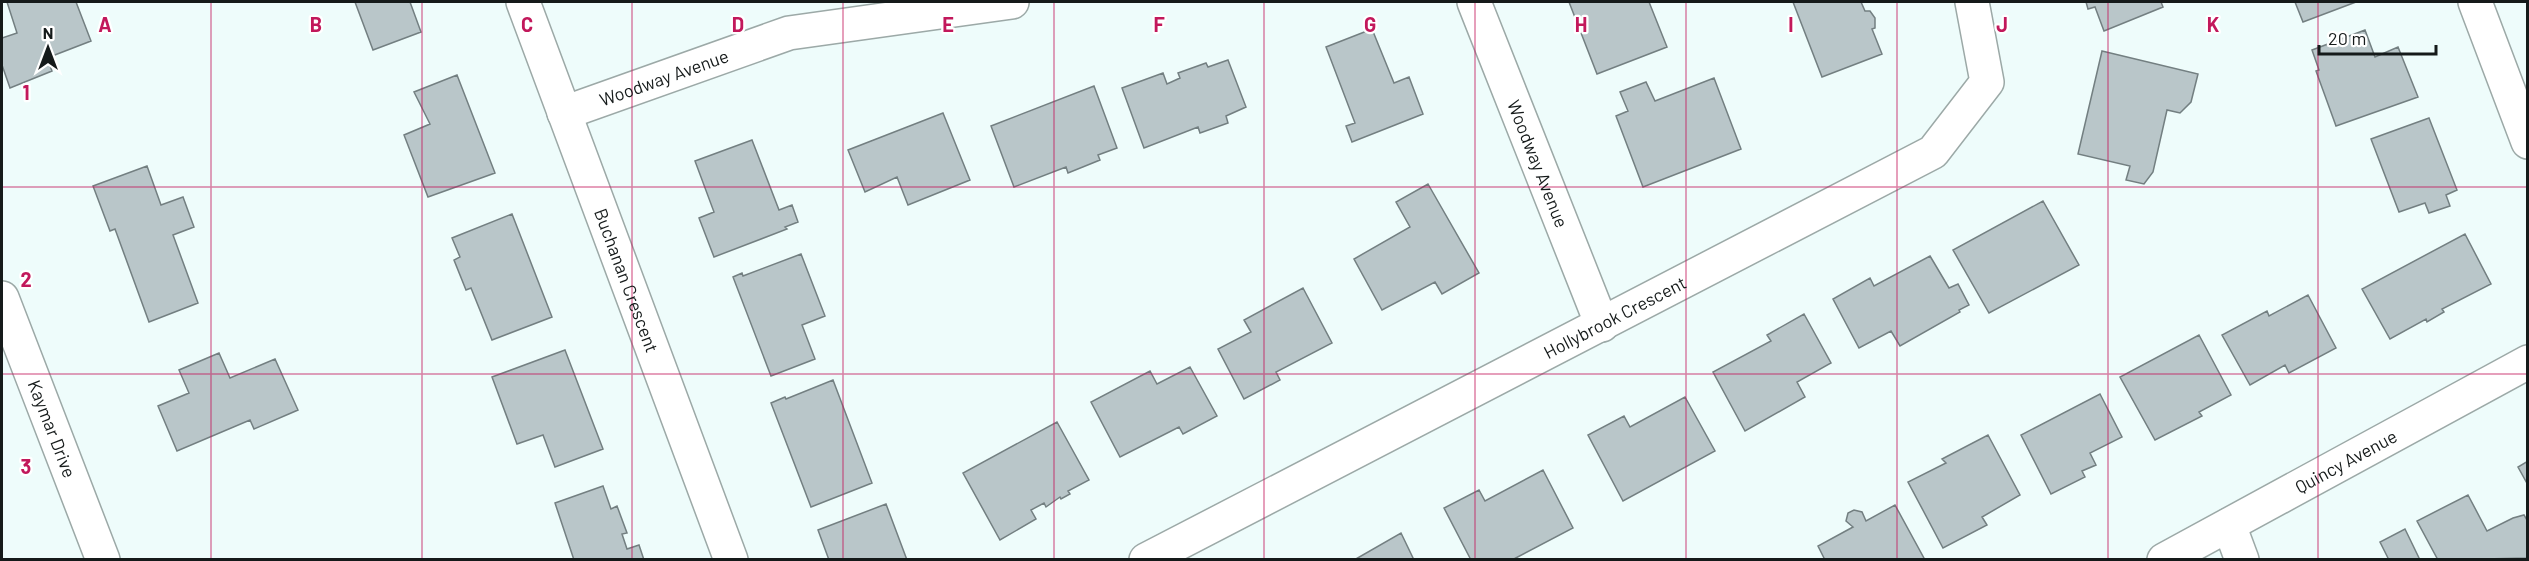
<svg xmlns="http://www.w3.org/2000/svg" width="2529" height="561" font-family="Barlow,sans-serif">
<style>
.building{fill:#b9c6c9;stroke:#737f81;stroke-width:1.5}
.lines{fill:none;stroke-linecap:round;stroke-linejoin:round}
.minor-casing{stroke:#9ca9a7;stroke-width:36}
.minor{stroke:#fff;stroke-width:33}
.grid{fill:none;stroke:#c2185b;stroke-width:1.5;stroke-opacity:0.55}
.labels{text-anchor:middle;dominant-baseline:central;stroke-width:4.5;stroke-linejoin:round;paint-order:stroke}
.street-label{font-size:18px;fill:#151a1a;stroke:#fff}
.grid-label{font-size:20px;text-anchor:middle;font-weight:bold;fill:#c2185b;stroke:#fff;stroke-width:4.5;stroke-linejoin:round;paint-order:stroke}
</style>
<rect width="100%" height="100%" fill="#eefcfb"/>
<!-- building -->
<path class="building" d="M 7,2 L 76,2 L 91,41 L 47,58 L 52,71 L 10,88 L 2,65 L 2,38 L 17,33 Z
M 355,2 L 410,2 L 421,32 L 373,50 Z
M 1569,2 L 1649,2 L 1667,47 L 1597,74 Z
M 1793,2 L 1861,2 L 1865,11 L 1870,11 L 1875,18 L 1875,28 L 1872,29 L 1882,54 L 1822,77 Z
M 2086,2 L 2161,2 L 2163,7 L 2104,31 L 2095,7 L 2088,9 Z
M 2295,2 L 2356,2 L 2303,22 Z
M 1372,29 L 1394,83 L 1409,77 L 1423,114 L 1352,142 L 1346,126 L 1355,123 L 1326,47 Z
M 2365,30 L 2375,57 L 2398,47 L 2418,97 L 2336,126 L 2316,71 L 2319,70 L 2312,50 Z
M 2102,51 L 2198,74 L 2191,102 L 2180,113 L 2167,110 L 2153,172 L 2144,184 L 2126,180 L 2130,166 L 2078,154 Z
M 1228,60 L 1246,107 L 1226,116 L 1228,123 L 1200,133 L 1198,127 L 1144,148 L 1122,88 L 1163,73 L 1167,84 L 1180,78 L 1178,73 L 1206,63 L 1208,67 Z
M 457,75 L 495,173 L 428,197 L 404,135 L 430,124 L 414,92 Z
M 1714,78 L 1741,149 L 1643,187 L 1616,116 L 1628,111 L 1620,92 L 1646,82 L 1655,101 Z
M 1094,86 L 1117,148 L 1098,155 L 1100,160 L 1068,173 L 1066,167 L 1014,187 L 991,126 Z
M 943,113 L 970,180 L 908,205 L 897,177 L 865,192 L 848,150 Z
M 2429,118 L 2457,190 L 2446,195 L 2450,206 L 2429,213 L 2425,203 L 2399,212 L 2371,139 Z
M 752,140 L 779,210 L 792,205 L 798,222 L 785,227 L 787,229 L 714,257 L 699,218 L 714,212 L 695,161 Z
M 147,166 L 161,205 L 183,197 L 194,227 L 173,235 L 198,303 L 149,322 L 115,229 L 110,231 L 93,186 Z
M 1428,184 L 1479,273 L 1442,294 L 1435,282 L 1382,310 L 1354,259 L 1410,227 L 1396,202 Z
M 2043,201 L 2079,265 L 1989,313 L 1953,250 Z
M 512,214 L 552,317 L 492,340 L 471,288 L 466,290 L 454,260 L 460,257 L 452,238 Z
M 2465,234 L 2491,284 L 2442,309 L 2444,312 L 2427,322 L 2426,319 L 2390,339 L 2362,289 Z
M 801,254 L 825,316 L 802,325 L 815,359 L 771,376 L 733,277 L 742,273 L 743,276 Z
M 1930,256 L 1949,288 L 1958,284 L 1969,305 L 1959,310 L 1960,312 L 1900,346 L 1891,331 L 1859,348 L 1833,299 L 1870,278 L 1874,286 Z
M 1303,288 L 1332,343 L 1276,372 L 1280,380 L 1244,399 L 1218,349 L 1251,332 L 1244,320 Z
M 2308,295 L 2336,348 L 2289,373 L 2285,365 L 2250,385 L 2222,335 L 2267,311 L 2269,316 Z
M 1804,314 L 1831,363 L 1797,382 L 1805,397 L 1745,431 L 1713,372 L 1771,341 L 1767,335 Z
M 2199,335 L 2231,395 L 2199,412 L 2202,416 L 2155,440 L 2120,377 Z
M 565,350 L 603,449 L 555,467 L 543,435 L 517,444 L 492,377 Z
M 219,353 L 230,378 L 275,359 L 298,410 L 254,429 L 250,420 L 177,451 L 158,406 L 189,393 L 179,370 Z
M 1190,367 L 1217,416 L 1183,434 L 1179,427 L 1120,457 L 1091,402 L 1150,371 L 1157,384 Z
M 833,380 L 872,483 L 811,507 L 771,403 L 785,397 L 786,399 Z
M 2100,394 L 2122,437 L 2090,453 L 2096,465 L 2082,471 L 2085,477 L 2051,494 L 2021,435 Z
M 1685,397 L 1715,451 L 1623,501 L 1588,435 L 1624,416 L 1630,427 Z
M 1057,422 L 1089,480 L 1068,491 L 1070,494 L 1061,499 L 1060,497 L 1046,507 L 1044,503 L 1031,510 L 1036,519 L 1000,540 L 963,473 Z
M 1988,435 L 2020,495 L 1982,517 L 1987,525 L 1943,548 L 1908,482 L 1946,463 L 1942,459 Z
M 2528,461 L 2528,485 L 2518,467 Z
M 1543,470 L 1573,528 L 1512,560 L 1471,560 L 1444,508 L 1479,490 L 1485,501 Z
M 603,486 L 611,509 L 617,506 L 627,533 L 622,534 L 627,549 L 639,545 L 644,560 L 574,560 L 555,503 Z
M 2468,495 L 2487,531 L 2513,518 L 2524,515 L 2528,522 L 2528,558 L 2438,560 L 2417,521 Z
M 886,504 L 907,560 L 829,560 L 818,530 Z
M 1895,505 L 1925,560 L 1825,560 L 1818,546 L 1853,527 L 1846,521 L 1848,513 L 1854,510 L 1862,512 L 1866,521 Z
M 2405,529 L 2420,560 L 2389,560 L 2380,542 Z
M 1401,533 L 1414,560 L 1354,560 Z"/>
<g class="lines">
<!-- minor casing -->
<g class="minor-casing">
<g id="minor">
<path id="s1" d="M 523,2 L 731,560"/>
<path id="s2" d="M 1474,2 L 1602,325"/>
<path d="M 2475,2 L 2528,142"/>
<path id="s3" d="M 564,113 L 789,33 L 1012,2"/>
<path id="s4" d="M 2,298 L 103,560"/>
<path d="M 2229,525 L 2242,560"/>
<path id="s5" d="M 1146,560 L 1933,152 L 1987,82 L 1972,2"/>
<path id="s6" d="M 2164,560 L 2528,362"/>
</g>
</g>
<!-- minor -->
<use href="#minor" class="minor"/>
</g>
<!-- grid -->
<path class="grid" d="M 211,2 L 211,560M 422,2 L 422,560M 632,2 L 632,560M 843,2 L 843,560M 1054,2 L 1054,560M 1264,2 L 1264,560M 1475,2 L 1475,560M 1686,2 L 1686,560M 1897,2 L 1897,560M 2108,2 L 2108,560M 2318,2 L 2318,560M 2,187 L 2528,187M 2,374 L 2528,374"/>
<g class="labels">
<!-- street labels -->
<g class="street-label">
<text stroke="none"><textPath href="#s3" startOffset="106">Woodway Avenue</textPath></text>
<text stroke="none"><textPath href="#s2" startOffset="174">Woodway Avenue</textPath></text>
<text stroke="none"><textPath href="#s1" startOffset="297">Buchanan Crescent</textPath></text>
<text stroke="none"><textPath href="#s5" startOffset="528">Hollybrook Crescent</textPath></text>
<text stroke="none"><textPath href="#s4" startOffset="140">Kaymar Drive</textPath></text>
<text stroke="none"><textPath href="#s6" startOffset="207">Quincy Avenue</textPath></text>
</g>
</g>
<g class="grid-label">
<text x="105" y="32">A</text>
<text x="316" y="32">B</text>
<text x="527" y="32">C</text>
<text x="738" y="32">D</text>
<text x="948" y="32">E</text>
<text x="1159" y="32">F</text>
<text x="1370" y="32">G</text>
<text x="1581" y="32">H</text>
<text x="1791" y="32">I</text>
<text x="2002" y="32">J</text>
<text x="2213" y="32">K</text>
<text x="26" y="100">1</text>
<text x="26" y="287">2</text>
<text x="26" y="474">3</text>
</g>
<!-- border -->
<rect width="2529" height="561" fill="none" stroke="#151a1a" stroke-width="6"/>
<!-- north arrow -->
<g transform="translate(48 48)" stroke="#ffffff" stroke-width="4.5" paint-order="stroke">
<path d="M0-4.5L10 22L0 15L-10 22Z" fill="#151a1a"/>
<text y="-9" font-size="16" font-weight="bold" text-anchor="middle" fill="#151a1a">N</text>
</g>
<!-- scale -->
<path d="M2319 45v9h117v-9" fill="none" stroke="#151a1a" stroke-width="3"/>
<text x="2328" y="45" font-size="18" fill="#151a1a" stroke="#ffffff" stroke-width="4.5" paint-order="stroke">20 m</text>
</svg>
